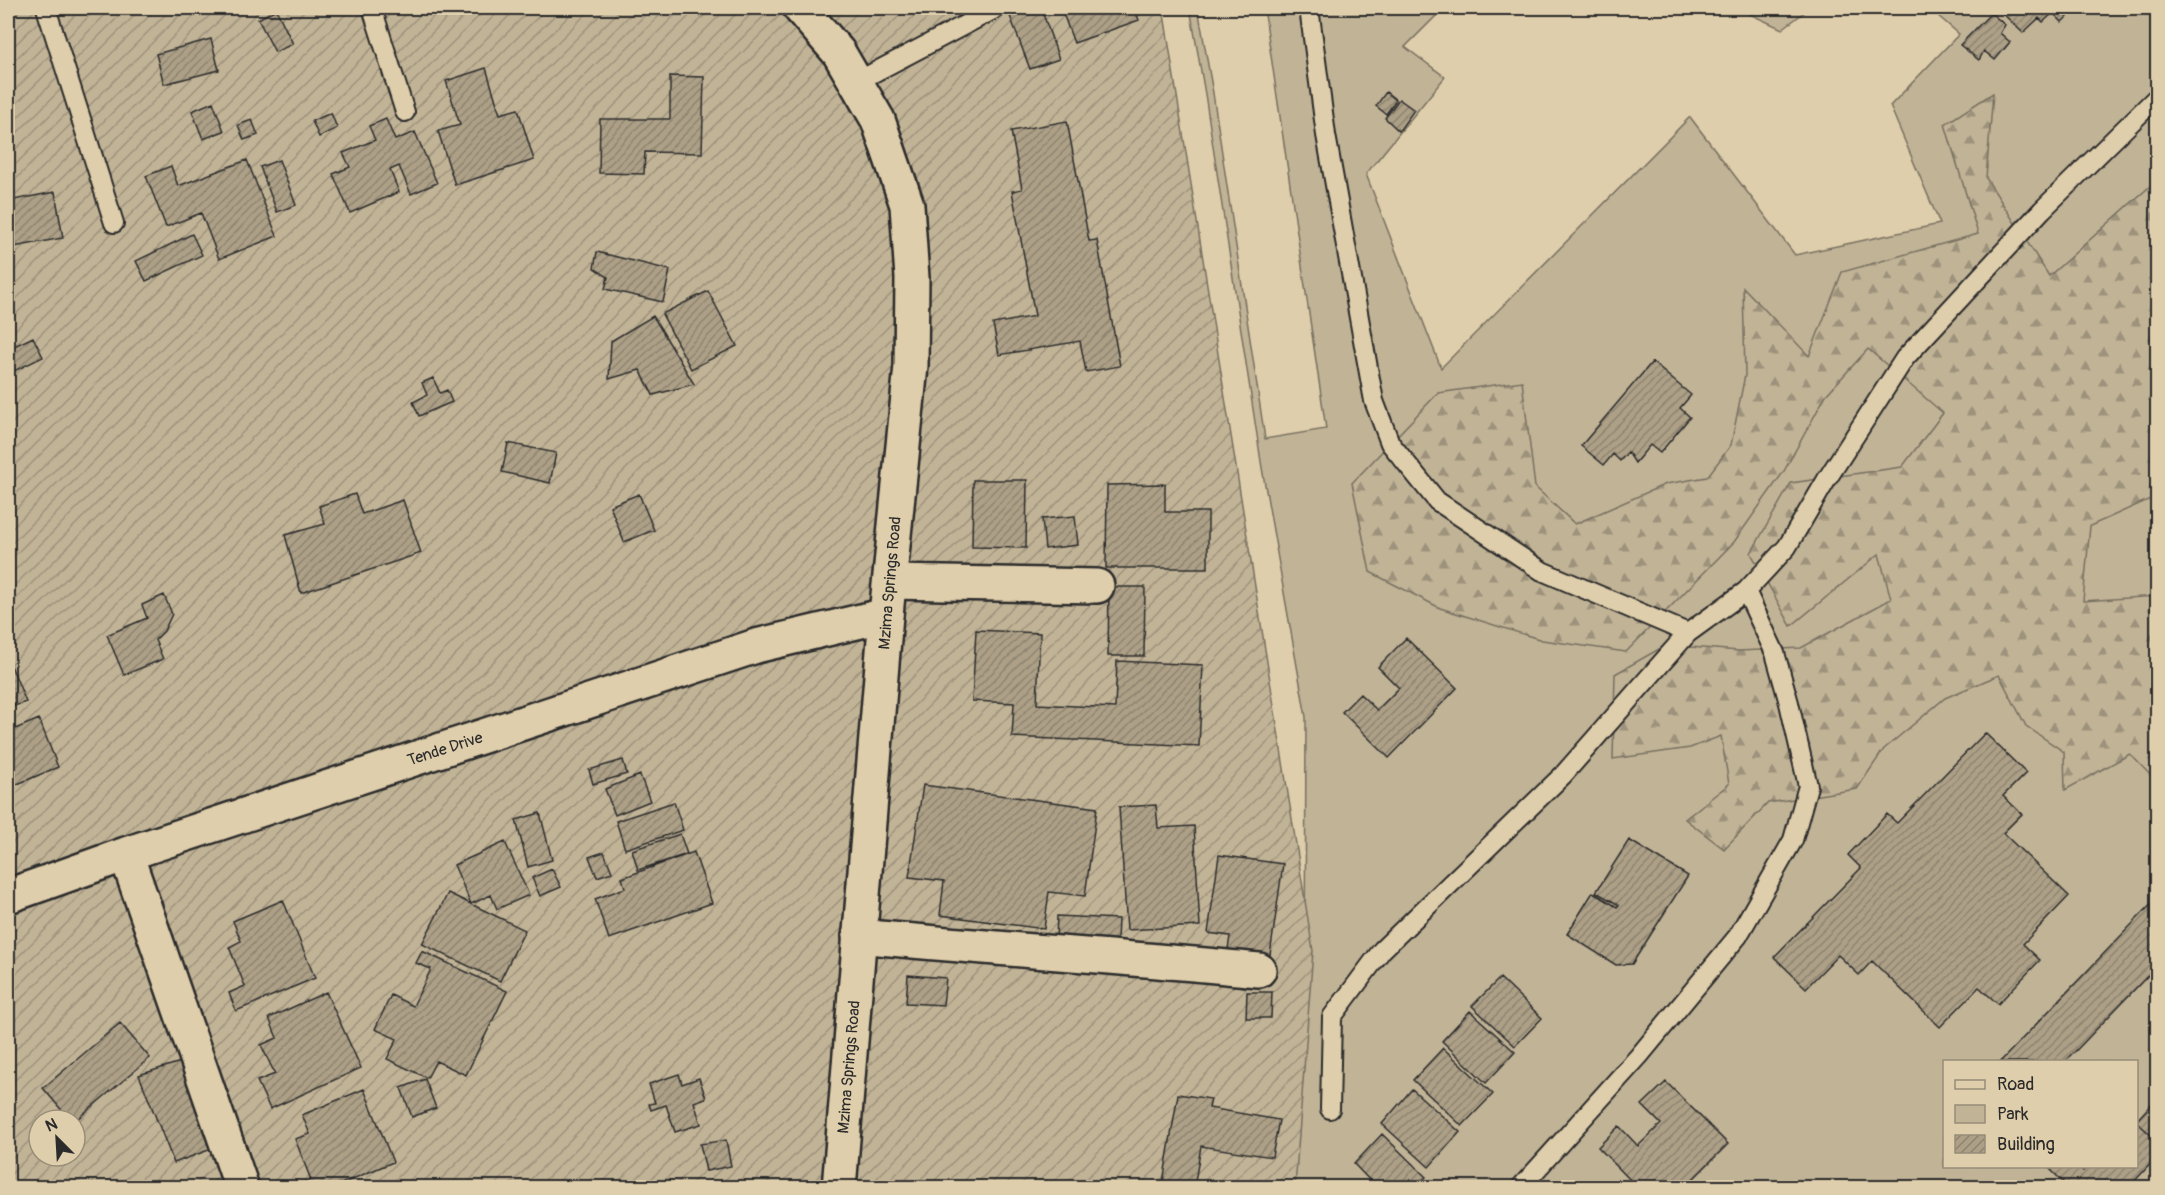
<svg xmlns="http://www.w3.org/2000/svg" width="2165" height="1195" font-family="Pangolin,sans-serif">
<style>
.green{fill:#c1b396;stroke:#766f60;stroke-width:1.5;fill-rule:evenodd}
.forest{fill:url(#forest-firs);stroke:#766f60;stroke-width:1.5}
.garden{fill:url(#garden-furrows);stroke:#766f60;stroke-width:1.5;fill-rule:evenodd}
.building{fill:url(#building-hatch);stroke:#2b2b2b;stroke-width:1.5}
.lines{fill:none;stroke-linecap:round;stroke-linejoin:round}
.lane-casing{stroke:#2b2b2b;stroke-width:22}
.street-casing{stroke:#2b2b2b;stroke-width:38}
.secondary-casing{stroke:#2b2b2b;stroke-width:38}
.lane{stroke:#dfceab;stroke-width:18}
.street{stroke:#dfceab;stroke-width:33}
.secondary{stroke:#dfceab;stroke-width:33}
.labels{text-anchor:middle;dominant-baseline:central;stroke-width:5;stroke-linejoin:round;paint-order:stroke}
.street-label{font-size:16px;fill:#2b2b2b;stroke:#dfceab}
</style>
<defs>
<pattern id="forest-firs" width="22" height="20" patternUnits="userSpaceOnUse" patternTransform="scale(1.5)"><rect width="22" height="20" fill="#c1b396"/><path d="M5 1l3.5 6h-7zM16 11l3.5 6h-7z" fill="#9d927b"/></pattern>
<pattern id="garden-furrows" width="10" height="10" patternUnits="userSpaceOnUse" patternTransform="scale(1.5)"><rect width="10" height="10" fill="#c1b396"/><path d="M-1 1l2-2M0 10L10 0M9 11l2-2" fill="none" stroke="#9d927b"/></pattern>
<pattern id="building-hatch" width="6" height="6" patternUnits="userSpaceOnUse" patternTransform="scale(1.5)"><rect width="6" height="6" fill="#ada087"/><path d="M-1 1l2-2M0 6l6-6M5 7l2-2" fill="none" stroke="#8d836f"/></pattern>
</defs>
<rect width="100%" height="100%" fill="#dfceab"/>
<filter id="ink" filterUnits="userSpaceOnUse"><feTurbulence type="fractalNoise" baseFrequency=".0167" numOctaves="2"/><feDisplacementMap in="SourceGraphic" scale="12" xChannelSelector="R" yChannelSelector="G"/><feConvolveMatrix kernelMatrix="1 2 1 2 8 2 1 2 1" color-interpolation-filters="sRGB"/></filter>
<g filter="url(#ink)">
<!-- green -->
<path class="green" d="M 1190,8 L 1198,8 L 1213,93 L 1265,439 L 1326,429 L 1264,8 L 1444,8 L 1405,47 L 1445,77 L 1366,174 L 1441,368 L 1690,117 L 1795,255 L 1940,224 L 1890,106 L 1959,34 L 1929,8 L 2157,8 L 2157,1187 L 1290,1187 L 1305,977 L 1306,717 L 1262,468 L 1205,94 ZM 1944,1062 L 2136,1062 L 2136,1166 L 1944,1166 Z
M 1737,8 L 1810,8 L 1782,29 Z"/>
<!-- forest -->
<path class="forest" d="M 1993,93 L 1986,178 L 2049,276 L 2157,180 L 2157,496 L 2090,526 L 2083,601 L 2157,596 L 2157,782 L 2130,754 L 2065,790 L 2064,752 L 2026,726 L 1999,675 L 1945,698 L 1884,749 L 1857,789 L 1768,803 L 1724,849 L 1685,819 L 1729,784 L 1721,736 L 1690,748 L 1613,759 L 1615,674 L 1666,645 L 1739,651 L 1801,648 L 1891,599 L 1879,554 L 1791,626 L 1751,553 L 1791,483 L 1902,467 L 1943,413 L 1868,349 L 1826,395 L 1784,471 L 1734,542 L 1626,652 L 1542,640 L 1440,608 L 1370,572 L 1352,483 L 1438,393 L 1522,381 L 1535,487 L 1575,524 L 1666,484 L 1707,477 L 1731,445 L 1745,375 L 1743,287 L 1809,356 L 1842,272 L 1978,234 L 1945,124 Z"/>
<!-- garden -->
<path class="garden" d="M 8,8 L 1163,8 L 1313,951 L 1295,1187 L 8,1187 ZM 39,1120 L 75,1120 L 75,1156 L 39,1156 Z"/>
<!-- building -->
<path class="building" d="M 1007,8 L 1041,8 L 1059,59 L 1030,69 Z
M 1061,8 L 1134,8 L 1139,20 L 1074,43 Z
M 1997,8 L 2076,8 L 2062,22 L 2053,13 L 2043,22 L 2039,18 L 2023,33 Z
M 276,9 L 293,44 L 275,52 L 258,19 Z
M 1991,13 L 2005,25 L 2000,33 L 2010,42 L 1995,60 L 1984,51 L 1979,60 L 1960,45 Z
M 211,39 L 219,70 L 164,84 L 156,54 Z
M 486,68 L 500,114 L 518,109 L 534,160 L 455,185 L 438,131 L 460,125 L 446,81 Z
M 670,76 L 704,77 L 702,153 L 645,152 L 644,174 L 599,173 L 600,119 L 670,119 Z
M 1386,92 L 1396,100 L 1386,114 L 1376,106 Z
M 1399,99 L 1414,110 L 1399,131 L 1385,118 Z
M 213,102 L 224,131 L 203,139 L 192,111 Z
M 331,113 L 337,128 L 319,137 L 312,121 Z
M 386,119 L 395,140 L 415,132 L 437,183 L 411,194 L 399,166 L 390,170 L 399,192 L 350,213 L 333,174 L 350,167 L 343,153 L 375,140 L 369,126 Z
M 252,120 L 258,135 L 244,140 L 238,125 Z
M 1067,121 L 1089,241 L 1097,240 L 1120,366 L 1086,372 L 1080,341 L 999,355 L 993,324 L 1035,316 L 1012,191 L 1022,189 L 1011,131 Z
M 247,160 L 277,236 L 219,259 L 201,213 L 166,227 L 146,176 L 171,166 L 178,186 Z
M 279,160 L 296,205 L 277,212 L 260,167 Z
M 55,192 L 63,238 L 8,248 L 8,201 Z
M 192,234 L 202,255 L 146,281 L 136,261 Z
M 597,252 L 670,270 L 663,302 L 605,289 L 608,277 L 594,268 Z
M 708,291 L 737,346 L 691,369 L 662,314 Z
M 653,316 L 694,384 L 653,395 L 640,370 L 609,379 L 611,341 Z
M 33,337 L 43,357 L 12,372 L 8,361 L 8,349 Z
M 1652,362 L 1691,395 L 1680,408 L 1690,417 L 1660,453 L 1650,445 L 1635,463 L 1628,452 L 1620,461 L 1613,454 L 1604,465 L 1581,446 Z
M 433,378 L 440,393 L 447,390 L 452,402 L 419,416 L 413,402 L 427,395 L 422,383 Z
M 508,443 L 556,453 L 550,483 L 502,472 Z
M 973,480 L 1027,480 L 1026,548 L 972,547 Z
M 1165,484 L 1165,512 L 1208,512 L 1208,568 L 1106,568 L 1107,485 Z
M 355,494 L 362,514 L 403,500 L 421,553 L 301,593 L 285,535 L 325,524 L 319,506 Z
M 639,494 L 654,530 L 624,542 L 610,506 Z
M 1075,516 L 1078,545 L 1045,549 L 1042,519 Z
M 1109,587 L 1145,587 L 1144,656 L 1108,656 Z
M 164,595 L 172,614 L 164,631 L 155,640 L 163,659 L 124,675 L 107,635 L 147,618 L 142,605 Z
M 976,630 L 1040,633 L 1037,704 L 1115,708 L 1117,661 L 1203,665 L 1199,746 L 1012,737 L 1014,703 L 972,701 Z
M 1406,638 L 1457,688 L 1389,758 L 1342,712 L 1360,694 L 1377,710 L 1399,688 L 1378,667 Z
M 8,658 L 26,702 L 8,708 Z
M 39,719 L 58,767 L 8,788 L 8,732 Z
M 1985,733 L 2026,773 L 2003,796 L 2022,814 L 2003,833 L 2069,896 L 2023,944 L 2040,960 L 1998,1004 L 1979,987 L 1940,1027 L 1872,961 L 1859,975 L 1838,955 L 1806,988 L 1774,957 L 1861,868 L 1848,855 L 1887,814 L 1897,823 Z
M 623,760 L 627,774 L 593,784 L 589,770 Z
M 640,775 L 650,801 L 615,815 L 605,789 Z
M 923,785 L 1097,808 L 1085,896 L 1049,892 L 1044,929 L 940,915 L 944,881 L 909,877 Z
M 674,802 L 683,830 L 625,849 L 616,821 Z
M 1156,805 L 1158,828 L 1194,826 L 1200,926 L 1127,930 L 1119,807 Z
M 540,813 L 552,860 L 528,867 L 516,820 Z
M 680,834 L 687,854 L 638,870 L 632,850 Z
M 1629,840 L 1688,876 L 1632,964 L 1616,965 L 1567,934 L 1593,892 L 1617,907 L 1619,905 L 1596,892 Z
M 505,842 L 529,895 L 497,909 L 491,895 L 471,904 L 454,865 Z
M 604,852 L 612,872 L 597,877 L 589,857 Z
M 694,852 L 712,903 L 609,939 L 595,899 L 625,888 L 622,878 Z
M 1219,855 L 1283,864 L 1268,969 L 1226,963 L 1230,936 L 1208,933 Z
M 552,869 L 561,887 L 540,896 L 532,878 Z
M 448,893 L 525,930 L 500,981 L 422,944 Z
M 2158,897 L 2158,965 L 2065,1062 L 2000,1062 Z
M 283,900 L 315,978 L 236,1011 L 229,993 L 245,986 L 229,947 L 241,941 L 233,921 Z
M 1057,916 L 1118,919 L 1117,941 L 1056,938 Z
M 422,951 L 507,991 L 466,1075 L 436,1061 L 427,1078 L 387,1059 L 397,1039 L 375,1029 L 391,995 L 413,1006 L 431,969 L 416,963 Z
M 908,975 L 946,978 L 943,1005 L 906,1003 Z
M 1500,978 L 1542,1018 L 1515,1046 L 1472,1006 Z
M 326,992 L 361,1068 L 270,1109 L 257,1081 L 275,1074 L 261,1045 L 277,1038 L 269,1018 Z
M 1247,992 L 1272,992 L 1271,1018 L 1246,1018 Z
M 1470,1011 L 1515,1052 L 1486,1083 L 1442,1041 Z
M 120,1023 L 150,1058 L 75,1121 L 70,1120 L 43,1088 Z
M 1443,1048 L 1493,1094 L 1462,1126 L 1413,1080 Z
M 187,1060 L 222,1145 L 174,1163 L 139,1075 Z
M 679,1074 L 682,1084 L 699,1078 L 706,1098 L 694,1102 L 701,1124 L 675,1132 L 666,1105 L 651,1110 L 649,1104 L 655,1103 L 649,1084 Z
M 425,1079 L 436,1108 L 412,1117 L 401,1088 Z
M 1666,1082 L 1728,1144 L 1684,1188 L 1638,1188 L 1598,1147 L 1619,1126 L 1638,1146 L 1661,1124 L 1642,1105 Z
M 364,1089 L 393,1162 L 331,1188 L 303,1188 L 301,1184 L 311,1180 L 295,1139 L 310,1134 L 302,1115 Z
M 1412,1089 L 1460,1132 L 1429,1167 L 1382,1124 Z
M 1178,1094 L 1211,1099 L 1209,1108 L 1279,1120 L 1272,1157 L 1201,1146 L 1194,1188 L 1162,1188 Z
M 2158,1097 L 2158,1142 L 2136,1121 Z
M 2136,1121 L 2158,1142 L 2158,1156 L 2128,1188 L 2064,1188 L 2066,1185 L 2047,1166 L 2078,1166 L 2083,1171 L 2088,1166 L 2136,1166 Z
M 1382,1134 L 1426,1177 L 1416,1188 L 1377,1188 L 1354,1164 Z
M 726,1140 L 731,1166 L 706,1171 L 700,1144 Z"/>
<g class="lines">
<!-- lane casing -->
<g class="lane-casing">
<path id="lane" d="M 46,8 L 114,223
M 372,8 L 405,112
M 1309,8 L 1326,135 L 1374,401 L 1390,443 L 1437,501 L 1542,571 L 1688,633
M 856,82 L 993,10
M 1330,1109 L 1332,1017 L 1382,950 L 1563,775 L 1688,633 L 1746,591
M 1520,1188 L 1639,1056 L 1738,936 L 1793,840 L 1808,786 L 1789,703 L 1775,653 L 1746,591 L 1787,547 L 1827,479 L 1905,358 L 2042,210 L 2158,96"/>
</g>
<!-- street casing -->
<g class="street-casing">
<path id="street" d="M 890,582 L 1097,586
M 126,854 L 242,1188
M 8,896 L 126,854 L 756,646 L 886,615
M 859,936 C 992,949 1126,957 1259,970"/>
</g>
<!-- secondary casing -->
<g class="secondary-casing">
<path id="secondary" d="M 800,8 L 839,53 L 878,120 L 907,205 L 912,278 L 911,366 L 886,615 L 839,1188"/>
</g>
<!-- lane -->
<use href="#lane" class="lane"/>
<!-- street -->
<use href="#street" class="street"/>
<!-- secondary -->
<use href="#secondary" class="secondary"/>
</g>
</g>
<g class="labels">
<!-- street labels -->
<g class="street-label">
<text transform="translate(890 583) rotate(-85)">Mzima Springs Road</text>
<text transform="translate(445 749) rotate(-18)">Tende Drive</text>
<text transform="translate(849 1067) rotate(-85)">Mzima Springs Road</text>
</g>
</g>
<!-- margin -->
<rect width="2165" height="1195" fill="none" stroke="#dfceab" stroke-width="30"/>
<rect x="15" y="15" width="2135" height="1165" fill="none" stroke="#2b2b2b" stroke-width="2" filter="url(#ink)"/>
<!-- legend -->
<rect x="1943" y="1060" width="195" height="108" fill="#dfceab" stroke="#978d78" stroke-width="1.5"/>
<rect x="1955" y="1080" width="30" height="9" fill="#dfceab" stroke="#978d78" stroke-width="1.5"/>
<text x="1997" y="1090" font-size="18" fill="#2b2b2b">Road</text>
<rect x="1955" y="1105" width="30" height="18" fill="#c1b396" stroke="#978d78" stroke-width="1.5"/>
<text x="1997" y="1120" font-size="18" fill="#2b2b2b">Park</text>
<rect x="1955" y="1135" width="30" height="18" fill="url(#building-hatch)" stroke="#978d78" stroke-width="1.5"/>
<text x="1997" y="1150" font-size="18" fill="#2b2b2b">Building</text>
<!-- north arrow -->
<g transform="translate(57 1138) rotate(336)"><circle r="28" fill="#dfceab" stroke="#978d78" stroke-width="1.5"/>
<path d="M0-4.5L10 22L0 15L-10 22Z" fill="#2b2b2b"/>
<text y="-9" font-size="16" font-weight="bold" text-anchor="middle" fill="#2b2b2b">N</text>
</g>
</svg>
